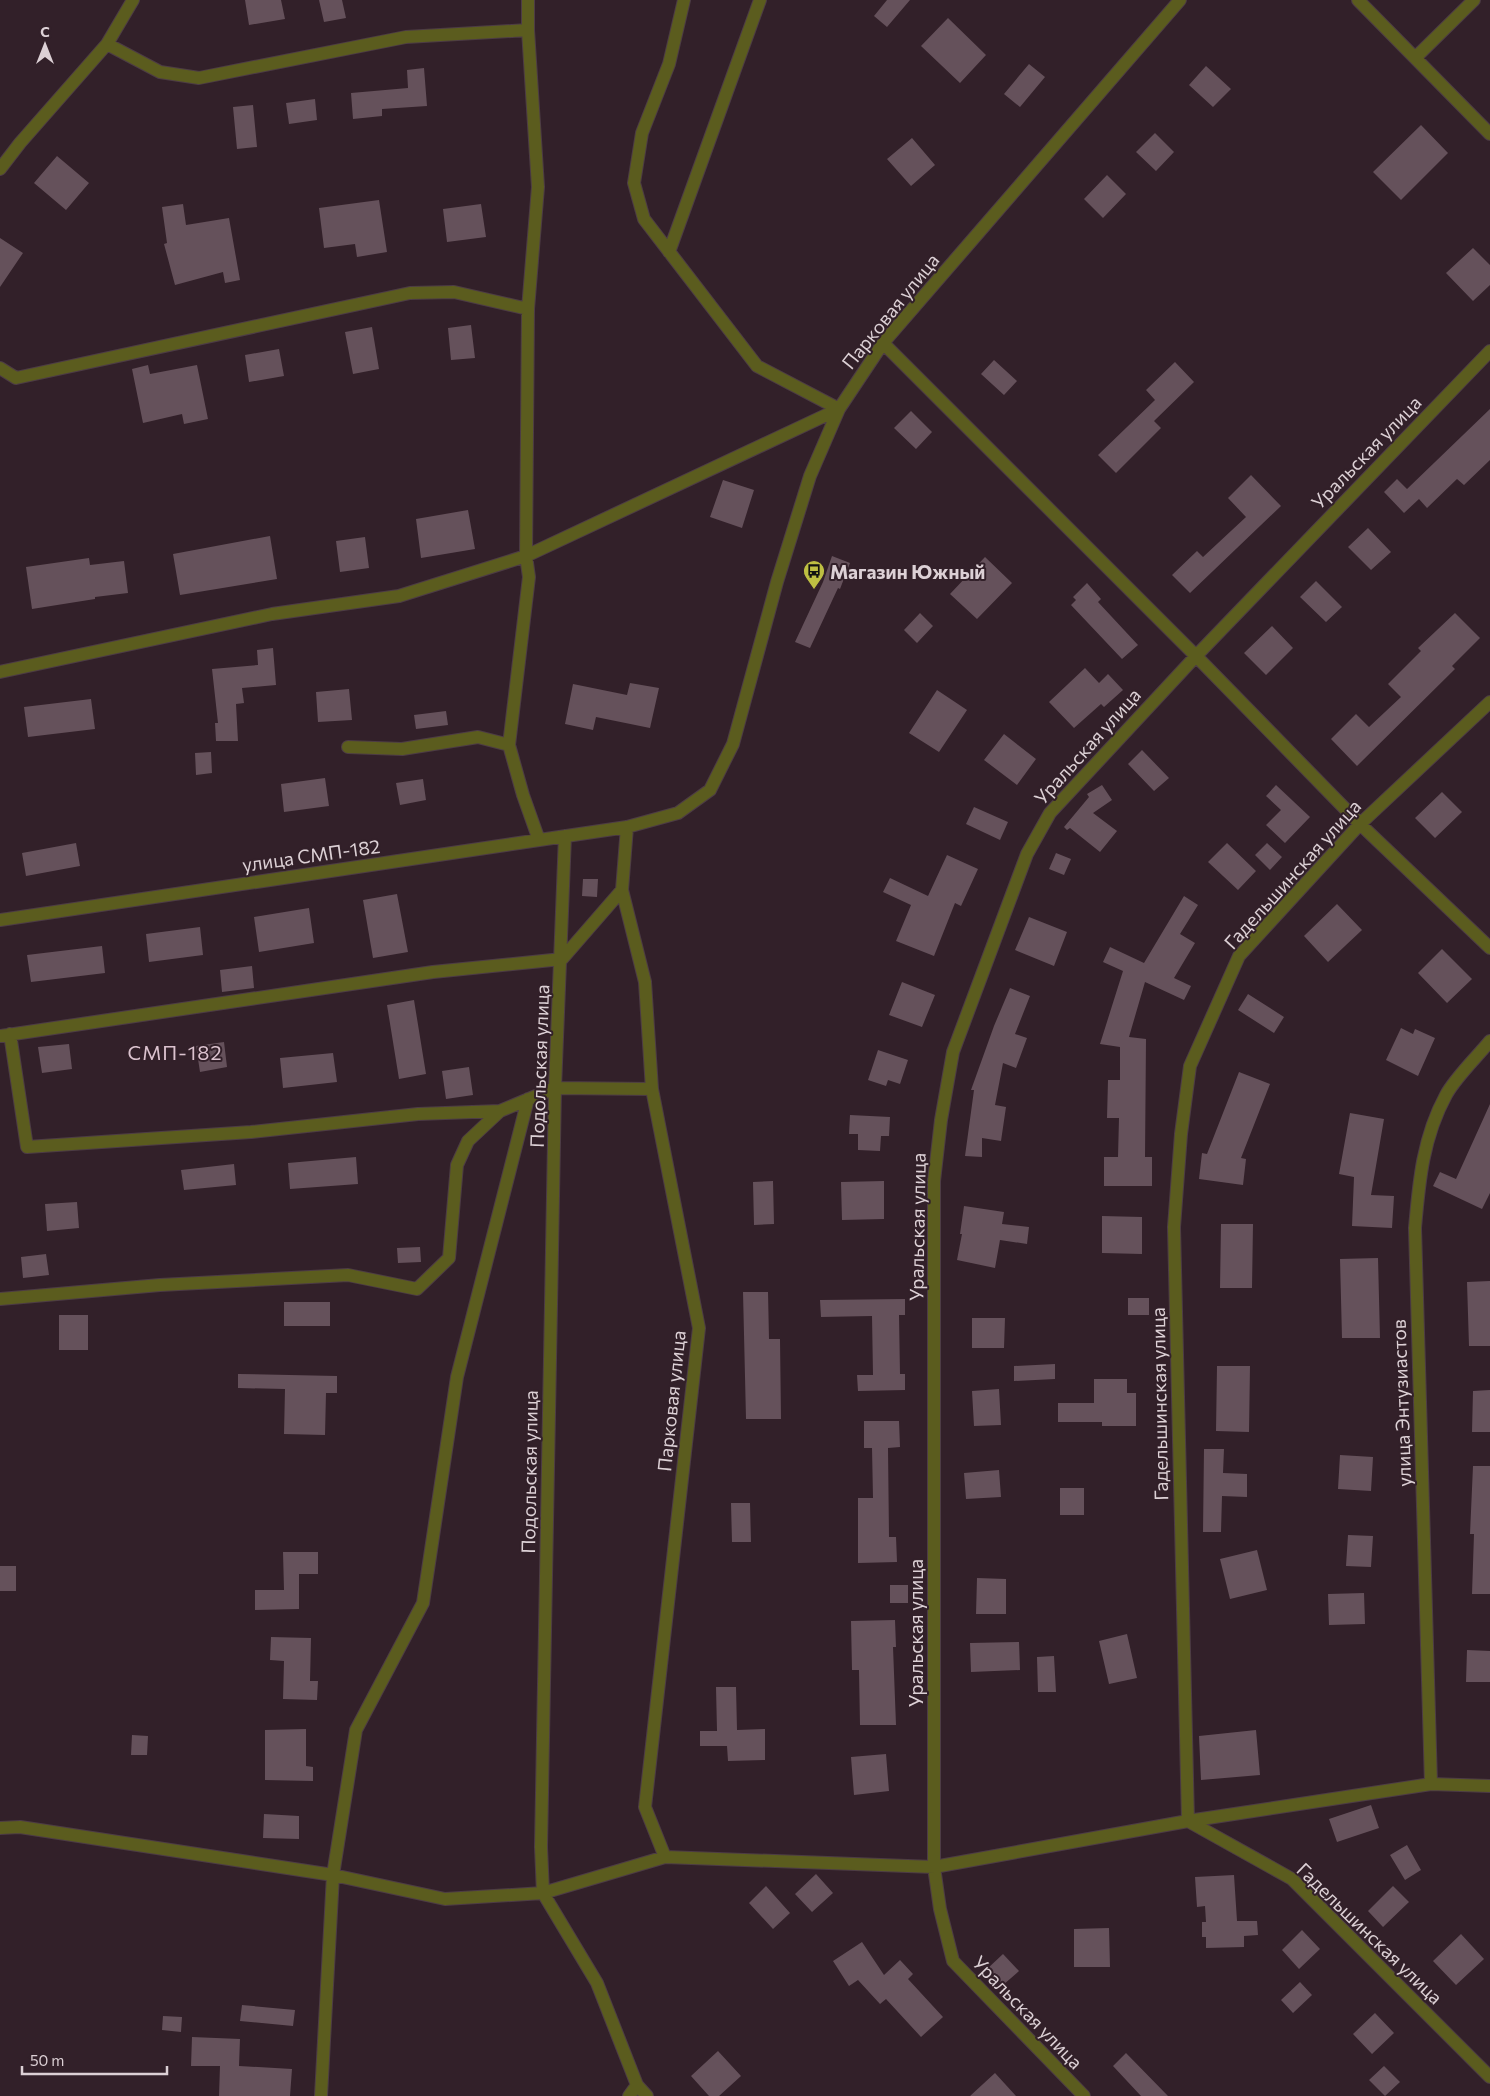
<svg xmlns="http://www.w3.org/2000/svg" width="1490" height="2096" font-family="Commissioner,sans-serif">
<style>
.building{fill:#65515b}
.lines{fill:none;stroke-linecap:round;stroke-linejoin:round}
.minor-casing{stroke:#4d3c45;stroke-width:14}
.minor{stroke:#5b5c1e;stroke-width:12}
.labels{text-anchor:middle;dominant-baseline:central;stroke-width:4;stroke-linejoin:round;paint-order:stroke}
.street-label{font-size:19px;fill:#dcd0d5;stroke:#322029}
.poi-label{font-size:19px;font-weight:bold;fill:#dcd0d5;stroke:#322029;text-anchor:start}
.neighbourhood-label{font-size:20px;letter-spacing:1px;fill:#dbc2ce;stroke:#322029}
</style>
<rect width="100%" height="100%" fill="#322029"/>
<!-- building -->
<path class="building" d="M 245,0 L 281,0 L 285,19 L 249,25 Z
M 319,0 L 342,0 L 346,18 L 324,22 Z
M 887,0 L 910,0 L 887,27 L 874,16 Z
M 948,18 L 986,55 L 960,83 L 921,46 Z
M 1029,64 L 1045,77 L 1020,107 L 1004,94 Z
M 1206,66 L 1231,89 L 1213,107 L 1189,85 Z
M 424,68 L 427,106 L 382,109 L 382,116 L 353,119 L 351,93 L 408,88 L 407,70 Z
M 315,99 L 317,120 L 289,124 L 286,103 Z
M 253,105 L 257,147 L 237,149 L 233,107 Z
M 1421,125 L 1448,153 L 1401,200 L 1373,172 Z
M 1155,133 L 1174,152 L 1156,171 L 1136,152 Z
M 912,138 L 935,165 L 911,186 L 887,159 Z
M 57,156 L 89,183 L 66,210 L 34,183 Z
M 1107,175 L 1126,194 L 1103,218 L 1084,199 Z
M 379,200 L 387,252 L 357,257 L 355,244 L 324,248 L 319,208 Z
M 183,204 L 186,225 L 229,218 L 240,280 L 225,283 L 223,272 L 175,285 L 164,244 L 167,243 L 162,207 Z
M 481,204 L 486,237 L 447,242 L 443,209 Z
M 0,238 L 23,253 L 0,287 Z
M 1473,248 L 1490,265 L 1490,285 L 1473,301 L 1446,273 Z
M 471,325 L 475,358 L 451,360 L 448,328 Z
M 372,327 L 379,369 L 353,374 L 345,332 Z
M 279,349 L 284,376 L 249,382 L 245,355 Z
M 994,360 L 1017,381 L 1004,395 L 981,374 Z
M 1175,362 L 1194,382 L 1154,421 L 1161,428 L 1116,473 L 1098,455 L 1155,400 L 1146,390 Z
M 148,365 L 150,374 L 197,365 L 208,419 L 184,424 L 182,414 L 143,423 L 132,369 Z
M 1490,409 L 1490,460 L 1464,485 L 1457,479 L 1427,508 L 1419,499 L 1404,513 L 1384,492 L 1397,479 L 1407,489 Z
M 911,411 L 932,432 L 916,449 L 894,428 Z
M 1251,475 L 1281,506 L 1190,593 L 1172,575 L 1197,551 L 1203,557 L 1246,517 L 1228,498 Z
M 723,480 L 754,490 L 742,528 L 710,517 Z
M 468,510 L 475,549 L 421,558 L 416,519 Z
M 1368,528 L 1391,552 L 1371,570 L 1348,547 Z
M 270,536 L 277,579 L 180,595 L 173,554 Z
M 365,537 L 369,568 L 340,572 L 336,541 Z
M 832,556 L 850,563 L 840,589 L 838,588 L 810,648 L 795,642 L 823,582 Z
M 985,557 L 1012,583 L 977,619 L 950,594 Z
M 89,558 L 90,565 L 124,561 L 128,593 L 95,597 L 95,599 L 32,609 L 26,567 Z
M 1316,581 L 1342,607 L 1326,622 L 1300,597 Z
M 1087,583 L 1101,599 L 1098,602 L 1138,645 L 1122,659 L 1071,605 L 1076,600 L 1073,597 Z
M 920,613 L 933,626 L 917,643 L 904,630 Z
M 1455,613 L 1480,638 L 1452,666 L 1455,669 L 1357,766 L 1331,739 L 1356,714 L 1369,727 L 1401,697 L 1388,684 L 1421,651 L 1418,648 Z
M 1272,626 L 1293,648 L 1266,675 L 1244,653 Z
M 273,648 L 276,685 L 242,688 L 244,703 L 236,704 L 238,741 L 216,741 L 215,723 L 218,723 L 212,669 L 258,665 L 257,650 Z
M 1085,668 L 1099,683 L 1108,674 L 1123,690 L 1104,707 L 1101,704 L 1074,728 L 1049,702 Z
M 630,683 L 659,688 L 650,728 L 596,717 L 593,730 L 565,724 L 573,684 L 627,695 Z
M 349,689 L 352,720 L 318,722 L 316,692 Z
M 937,690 L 967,710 L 939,752 L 909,733 Z
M 91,699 L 95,729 L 28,737 L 24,707 Z
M 446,711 L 448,725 L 416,729 L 414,715 Z
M 1004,734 L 1036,759 L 1017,785 L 984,760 Z
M 1142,750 L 1169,778 L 1154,791 L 1128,764 Z
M 211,752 L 212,773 L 196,775 L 195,753 Z
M 325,778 L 329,806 L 284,812 L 281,784 Z
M 423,779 L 426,800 L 400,805 L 396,783 Z
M 1102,785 L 1112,800 L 1093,813 L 1117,831 L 1100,852 L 1070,828 L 1067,830 L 1064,827 L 1089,797 L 1087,794 Z
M 1276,785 L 1310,817 L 1285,843 L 1266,825 L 1281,810 L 1266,796 Z
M 1442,792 L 1462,812 L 1435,838 L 1415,818 Z
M 974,807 L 1008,822 L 1000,840 L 966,824 Z
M 76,843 L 80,866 L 26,876 L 22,853 Z
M 1227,843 L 1256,871 L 1238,890 L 1208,862 Z
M 1267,843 L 1282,857 L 1270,870 L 1255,855 Z
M 1056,853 L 1071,859 L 1064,875 L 1049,869 Z
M 947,855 L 978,869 L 961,906 L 955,903 L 934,956 L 896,941 L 911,905 L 883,892 L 890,878 L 928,896 Z
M 583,879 L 598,879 L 597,897 L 582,896 Z
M 397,894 L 408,952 L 373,958 L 363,900 Z
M 1184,896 L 1198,905 L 1180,934 L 1195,943 L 1174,978 L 1191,986 L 1184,1000 L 1145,982 L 1129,1037 L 1146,1039 L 1145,1157 L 1152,1157 L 1152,1186 L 1104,1186 L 1104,1157 L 1118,1157 L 1119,1118 L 1107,1118 L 1108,1080 L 1120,1080 L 1120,1047 L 1100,1044 L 1123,971 L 1103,962 L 1110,947 L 1144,963 Z
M 1337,904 L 1362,930 L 1328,962 L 1304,936 Z
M 309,908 L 314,943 L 259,952 L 254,917 Z
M 1029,917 L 1067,932 L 1054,966 L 1015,950 Z
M 200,927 L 203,955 L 149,962 L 146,934 Z
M 102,946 L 105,973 L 31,982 L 27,955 Z
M 1442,949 L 1472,979 L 1447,1003 L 1418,973 Z
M 252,966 L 254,988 L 222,992 L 220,970 Z
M 902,982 L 935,995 L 922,1027 L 889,1015 Z
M 1010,988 L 1030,996 L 1015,1034 L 1027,1038 L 1016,1068 L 1003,1063 L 995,1105 L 1006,1107 L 1001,1141 L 982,1138 L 982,1157 L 965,1156 L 974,1090 L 971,1090 L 994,1026 Z
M 1248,994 L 1284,1017 L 1274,1033 L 1238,1010 Z
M 414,1000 L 426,1074 L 399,1079 L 387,1005 Z
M 1401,1028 L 1413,1034 L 1415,1029 L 1435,1038 L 1418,1076 L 1386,1060 Z
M 224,1042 L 227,1067 L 200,1072 L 196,1046 Z
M 69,1044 L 72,1069 L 42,1073 L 38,1047 Z
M 878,1050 L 908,1060 L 900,1084 L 888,1080 L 886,1086 L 868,1080 Z
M 333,1053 L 337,1082 L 283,1088 L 280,1058 Z
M 469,1067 L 473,1095 L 446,1099 L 442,1071 Z
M 1239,1072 L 1270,1084 L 1241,1158 L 1246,1159 L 1243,1185 L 1199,1179 L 1202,1153 L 1207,1154 Z
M 1490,1104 L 1490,1193 L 1482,1209 L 1433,1186 L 1440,1172 L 1456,1179 Z
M 1350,1113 L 1384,1119 L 1371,1195 L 1394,1196 L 1392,1228 L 1352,1226 L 1354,1177 L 1339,1174 Z
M 850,1115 L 890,1117 L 889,1136 L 881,1136 L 880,1151 L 858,1150 L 858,1134 L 849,1134 Z
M 356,1157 L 358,1184 L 290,1189 L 288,1163 Z
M 234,1164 L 236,1185 L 184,1190 L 181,1170 Z
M 773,1181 L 774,1224 L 754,1225 L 753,1182 Z
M 884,1181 L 884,1219 L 842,1220 L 841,1182 Z
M 77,1202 L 79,1228 L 47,1231 L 45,1204 Z
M 964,1206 L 1004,1212 L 1002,1224 L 1029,1227 L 1027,1244 L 1000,1240 L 995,1268 L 957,1260 L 962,1234 L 960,1234 Z
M 1102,1216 L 1142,1217 L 1142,1254 L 1102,1253 Z
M 1221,1224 L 1253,1224 L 1252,1288 L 1220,1288 Z
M 420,1247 L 421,1262 L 398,1263 L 397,1248 Z
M 46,1254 L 49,1275 L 23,1278 L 21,1257 Z
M 1378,1258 L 1380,1338 L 1342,1338 L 1340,1259 Z
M 1490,1281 L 1490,1346 L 1469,1346 L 1467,1282 Z
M 743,1292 L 768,1292 L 769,1339 L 780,1339 L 781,1419 L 746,1419 Z
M 1128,1298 L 1149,1298 L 1149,1315 L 1128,1315 Z
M 905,1299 L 905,1315 L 899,1315 L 900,1374 L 905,1374 L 905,1390 L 858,1391 L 857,1375 L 873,1375 L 872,1316 L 821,1317 L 820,1300 Z
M 284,1302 L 330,1302 L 330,1326 L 284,1326 Z
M 59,1315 L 88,1315 L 88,1350 L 59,1350 Z
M 972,1318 L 1005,1318 L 1004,1348 L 972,1348 Z
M 1055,1364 L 1055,1379 L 1014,1381 L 1014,1366 Z
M 1217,1366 L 1250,1366 L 1249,1432 L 1216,1431 Z
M 238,1374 L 337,1376 L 337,1393 L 326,1393 L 325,1435 L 284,1434 L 285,1389 L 238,1388 Z
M 1094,1379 L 1127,1379 L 1127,1393 L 1136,1393 L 1136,1426 L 1102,1426 L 1102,1422 L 1058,1422 L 1058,1403 L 1094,1403 Z
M 999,1389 L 1001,1425 L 974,1426 L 972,1391 Z
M 1490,1390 L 1490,1432 L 1472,1432 L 1473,1391 Z
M 864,1421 L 899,1421 L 900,1447 L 888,1448 L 889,1537 L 896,1537 L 897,1562 L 858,1563 L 858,1498 L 873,1498 L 872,1448 L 864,1448 Z
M 1204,1449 L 1224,1449 L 1223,1473 L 1247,1474 L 1247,1497 L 1222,1496 L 1221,1532 L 1203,1532 Z
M 1340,1455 L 1373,1457 L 1371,1491 L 1338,1489 Z
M 1473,1466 L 1490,1466 L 1490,1594 L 1472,1594 L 1474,1534 L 1470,1534 Z
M 999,1470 L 1001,1497 L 966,1499 L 964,1473 Z
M 1060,1488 L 1084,1488 L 1084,1515 L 1060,1515 Z
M 731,1503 L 750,1503 L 751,1542 L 732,1542 Z
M 1348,1535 L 1373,1536 L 1371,1567 L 1346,1566 Z
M 1257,1550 L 1267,1590 L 1230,1599 L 1220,1559 Z
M 283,1552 L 318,1552 L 318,1574 L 299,1574 L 299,1609 L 255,1610 L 255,1590 L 284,1590 Z
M 0,1566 L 16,1566 L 16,1591 L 0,1591 Z
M 977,1578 L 1006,1579 L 1006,1614 L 976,1614 Z
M 890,1585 L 908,1585 L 908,1603 L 890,1603 Z
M 1364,1593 L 1365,1624 L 1329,1625 L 1328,1594 Z
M 895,1620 L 896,1647 L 893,1647 L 896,1725 L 860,1725 L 859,1670 L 852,1670 L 851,1621 Z
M 1127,1634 L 1137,1678 L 1109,1684 L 1099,1641 Z
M 271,1637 L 311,1638 L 310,1681 L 318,1681 L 317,1700 L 283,1699 L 284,1661 L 270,1660 Z
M 1019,1642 L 1020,1670 L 971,1672 L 970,1643 Z
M 1467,1650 L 1490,1651 L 1490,1682 L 1466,1682 Z
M 1054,1656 L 1056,1692 L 1038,1692 L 1037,1657 Z
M 716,1687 L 736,1687 L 737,1730 L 765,1729 L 765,1760 L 728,1761 L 727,1746 L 700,1746 L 700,1731 L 717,1731 Z
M 306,1729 L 306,1766 L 313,1767 L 313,1781 L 265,1780 L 265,1730 Z
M 1256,1730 L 1260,1775 L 1201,1780 L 1199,1736 Z
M 132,1735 L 148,1736 L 147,1755 L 131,1755 Z
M 886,1754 L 889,1791 L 854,1795 L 851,1757 Z
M 1371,1805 L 1379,1828 L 1337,1842 L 1329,1819 Z
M 264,1814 L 299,1816 L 299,1839 L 263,1838 Z
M 1407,1845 L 1421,1870 L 1405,1880 L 1390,1855 Z
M 816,1874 L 833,1893 L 812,1912 L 795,1894 Z
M 1234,1875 L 1237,1921 L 1257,1921 L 1258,1935 L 1244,1936 L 1244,1947 L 1206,1948 L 1206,1937 L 1202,1937 L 1202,1922 L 1206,1922 L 1205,1906 L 1197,1907 L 1195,1877 Z
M 766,1886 L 790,1913 L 773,1929 L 749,1903 Z
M 1393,1886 L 1409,1902 L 1383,1927 L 1368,1911 Z
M 1109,1928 L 1110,1967 L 1074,1967 L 1074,1929 Z
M 1302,1930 L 1320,1949 L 1299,1969 L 1282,1950 Z
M 1461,1934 L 1484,1959 L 1456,1985 L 1433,1961 Z
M 862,1942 L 884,1975 L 900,1960 L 913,1974 L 908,1979 L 943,2017 L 921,2037 L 886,1999 L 880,2004 L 858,1980 L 849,1986 L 833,1961 Z
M 1003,1954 L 1019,1971 L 1003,1985 L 987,1969 Z
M 1300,1982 L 1312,1995 L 1293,2013 L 1281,2000 Z
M 242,2005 L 295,2010 L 293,2026 L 240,2021 Z
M 1375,2013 L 1394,2033 L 1372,2054 L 1353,2034 Z
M 163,2016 L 182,2017 L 181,2032 L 162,2030 Z
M 192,2037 L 240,2039 L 239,2066 L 292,2069 L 290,2096 L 219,2096 L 220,2066 L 191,2066 Z
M 718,2051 L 741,2076 L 719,2096 L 709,2096 L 691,2076 Z
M 1126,2053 L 1168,2096 L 1141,2096 L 1113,2066 Z
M 1384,2066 L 1400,2082 L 1385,2096 L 1369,2080 Z
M 995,2073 L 1016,2096 L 970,2096 Z"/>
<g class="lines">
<!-- minor casing -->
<g class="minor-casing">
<path id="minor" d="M 528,0 L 528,30
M 684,0 L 669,64 L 642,133 L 634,183 L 644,219 L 757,366 L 839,409
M 1358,0 L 1490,134
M 107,44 L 160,72 L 199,78 L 406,37 L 528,30 L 538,187 L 528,309 L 526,556 L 529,577 L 509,745 L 523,795 L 539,840
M 1416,57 L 1474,0
M 0,169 L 20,143 L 107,44 L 133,0
M 669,252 L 760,0
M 883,343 L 1196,656 L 1360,824 L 1490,948
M 0,368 L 16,378 L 410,293 L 454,292 L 528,309
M 0,672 L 272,614 L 399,596 L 526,556 L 839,409
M 1490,702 L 1360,824 L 1239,956 L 1190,1066 L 1181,1134 L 1174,1227 L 1188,1821 L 1292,1879 L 1490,2077
M 348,747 L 402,749 L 478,737 L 509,745
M 565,836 L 555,1088 L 541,1847 L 543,1893 L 597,1983 L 637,2085 L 647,2096
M 622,890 L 645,982 L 652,1089 L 699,1328 L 645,1807 L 665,1857
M 0,920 L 627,827 L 678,813 L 710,790 L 733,744 L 777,582 L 810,476 L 839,409 L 883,343 L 1180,0
M 10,1034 L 27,1147 L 251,1132 L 418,1114 L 500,1111
M 0,1036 L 433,972 L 562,959 L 622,890 L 627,827
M 0,1299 L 160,1285 L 348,1275 L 417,1289 L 449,1258 L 457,1165 L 468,1141 L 500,1111 L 555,1088 L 652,1089
M 1431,1784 L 1415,1228 C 1419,1181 1423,1137 1446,1095 C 1455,1078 1477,1057 1490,1041
M 0,1828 L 20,1827 L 333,1875 L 445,1899 L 543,1893 L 665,1857 L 934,1867 L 1188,1821 L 1431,1784 L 1490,1786
M 321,2096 L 333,1875 L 356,1730 L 423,1603 L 457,1377 L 528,1099
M 629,2096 L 637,2085
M 1084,2096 L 953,1961 L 940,1909 L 934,1867 L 934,1181 L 941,1120 L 953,1052 L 1027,854 L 1050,813 L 1196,656 L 1490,351"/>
</g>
<!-- minor -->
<use href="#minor" class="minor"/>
</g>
<!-- icons -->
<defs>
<g id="bus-pin" transform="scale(1.125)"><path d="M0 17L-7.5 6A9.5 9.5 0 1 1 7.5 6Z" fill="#bebf42" stroke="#322029"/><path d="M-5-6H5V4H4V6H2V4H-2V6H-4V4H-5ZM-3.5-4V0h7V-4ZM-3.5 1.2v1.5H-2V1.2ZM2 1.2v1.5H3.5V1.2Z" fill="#111"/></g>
</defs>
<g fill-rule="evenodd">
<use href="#bus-pin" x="814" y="571"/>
</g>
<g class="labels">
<!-- street labels -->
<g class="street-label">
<text transform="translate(890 311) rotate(-51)">Парковая улица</text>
<text transform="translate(1366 452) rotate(-46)">Уральская улица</text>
<text transform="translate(1087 746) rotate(-48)">Уральская улица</text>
<text transform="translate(311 855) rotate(-8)">улица СМП-182</text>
<text transform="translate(1292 874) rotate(-48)">Гадельшинская улица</text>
<text transform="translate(539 1066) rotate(-88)">Подольская улица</text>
<text transform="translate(917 1227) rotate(-89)">Уральская улица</text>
<text transform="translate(671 1401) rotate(-84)">Парковая улица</text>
<text transform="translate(1401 1403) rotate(-92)">улица Энтузиастов</text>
<text transform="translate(1159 1404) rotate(-91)">Гадельшинская улица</text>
<text transform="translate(529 1472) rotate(-89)">Подольская улица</text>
<text transform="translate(915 1633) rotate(-90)">Уральская улица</text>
<text transform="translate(1370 1933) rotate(44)">Гадельшинская улица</text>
<text transform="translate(1028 2012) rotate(46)">Уральская улица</text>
</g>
<!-- poi labels -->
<g class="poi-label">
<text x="830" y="571">Магазин Южный</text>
</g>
<!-- neighbourhood labels -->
<g class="neighbourhood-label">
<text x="175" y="1052">СМП-182</text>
</g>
</g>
<!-- north arrow -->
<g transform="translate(45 45)" stroke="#322029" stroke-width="4" paint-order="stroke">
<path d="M0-4L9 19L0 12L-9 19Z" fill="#dcd0d5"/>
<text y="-8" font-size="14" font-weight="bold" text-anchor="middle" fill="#dcd0d5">С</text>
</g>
<!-- scale -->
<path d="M22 2066v8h145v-8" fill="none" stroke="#dcd0d5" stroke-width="2.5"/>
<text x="30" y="2066" font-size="15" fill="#dcd0d5" stroke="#322029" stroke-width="4" paint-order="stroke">50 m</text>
</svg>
